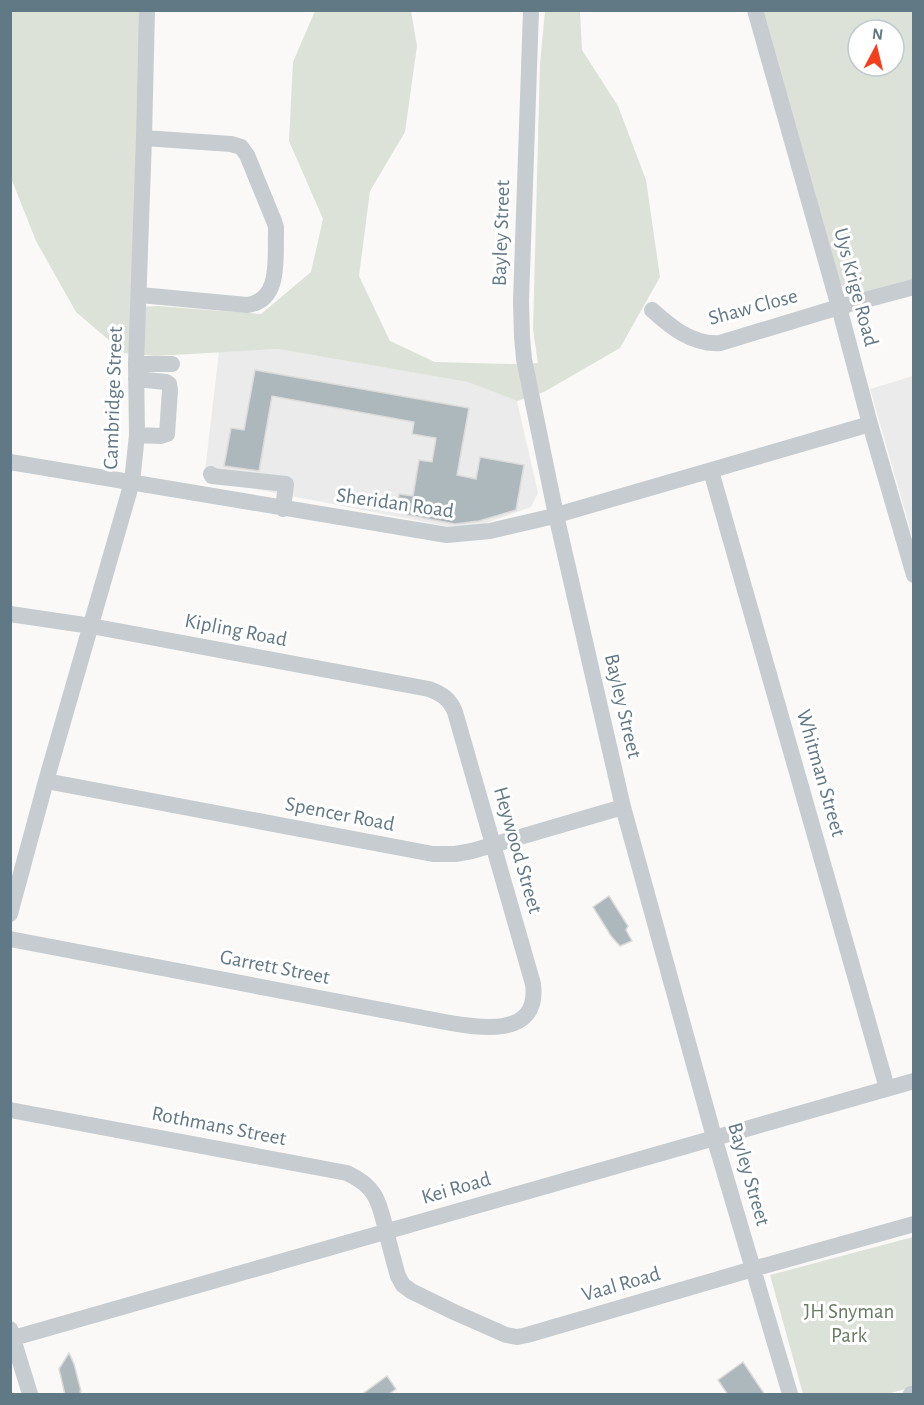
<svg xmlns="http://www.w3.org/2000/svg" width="924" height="1405" font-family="'Alegreya Sans',sans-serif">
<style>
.built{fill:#eaebea}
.green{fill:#dce2d8;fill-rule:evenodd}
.building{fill:#adb8bd;stroke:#dcdbd9;stroke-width:1.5}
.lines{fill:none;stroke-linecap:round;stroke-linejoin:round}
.minor{stroke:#c6cccf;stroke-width:16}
.labels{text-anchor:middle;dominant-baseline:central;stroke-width:6;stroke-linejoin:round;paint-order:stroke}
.street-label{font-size:21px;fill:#617885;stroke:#fff}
.park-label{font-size:21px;fill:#687b61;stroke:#fff}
</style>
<rect width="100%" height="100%" fill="#faf9f7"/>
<!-- built -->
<path class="built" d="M 278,349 L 469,382 L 517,401 L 538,493 L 531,507 L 466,530 L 204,479 L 219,352 Z
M 913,376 L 914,376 L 913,539 L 870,389 Z"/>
<!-- green -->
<path class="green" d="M 11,11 L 145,11 L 140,307 L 157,306 L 261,314 L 311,272 L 323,219 L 289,141 L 293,62 L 315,11 L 411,11 L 417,46 L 405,132 L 370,191 L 359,276 L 390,341 L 435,362 L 511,364 L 538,363 L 533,330 L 540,64 L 545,11 L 580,11 L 582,50 L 618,106 L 646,180 L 660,277 L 620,348 L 544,392 L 517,401 L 468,382 L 278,349 L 155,356 L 124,353 L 76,312 L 36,241 L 11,178 Z
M 762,11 L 913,11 L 913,282 L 860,296 L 849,295 L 839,282 ZM 858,30 L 894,30 L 894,66 L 858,66 Z
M 913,1237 L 913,1387 L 887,1394 L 803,1394 L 770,1275 Z"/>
<!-- building -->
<path class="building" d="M 255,370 L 469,408 L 457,475 L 476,479 L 480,457 L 524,465 L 516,510 L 479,521 L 455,524 L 407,515 L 408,510 L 397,508 L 399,494 L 413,496 L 419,460 L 432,462 L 436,438 L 412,434 L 414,422 L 272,396 L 259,471 L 224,466 L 231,428 L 244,430 Z
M 609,896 L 628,926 L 626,930 L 632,941 L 620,946 L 611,936 L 593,907 Z
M 69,1353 L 74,1364 L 81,1391 L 80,1391 L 81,1395 L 65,1395 L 59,1369 Z
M 743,1362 L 765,1395 L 728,1395 L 718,1380 Z
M 387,1376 L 396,1389 L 388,1395 L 361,1395 Z"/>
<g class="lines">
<!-- minor -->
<path class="minor" d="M 531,10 L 521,301 L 522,337 L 524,359 L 556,515 L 623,807 L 714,1137 L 790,1394
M 755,10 L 839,307 L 870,424 L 914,575
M 140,295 L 247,305 C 281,301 275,259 276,234 L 276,227 L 274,221 L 247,155 L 241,147 L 231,144 L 144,138
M 652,310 C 671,327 692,345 720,343 L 839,307 L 914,287
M 136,364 L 172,364
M 136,379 L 166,382 L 169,384 L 170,390 L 167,434 L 161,436 L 137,435
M 10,462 L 447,535 L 490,531 L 550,517 L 870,424
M 711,471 L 887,1088
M 211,474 L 212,476 L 286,484 L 283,509
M 10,614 L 91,626 L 429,689 C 442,694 450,699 455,712 L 533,984 C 540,1039 478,1028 445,1022 L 10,939
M 46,781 L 433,854 L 455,854 L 472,851 L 623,807
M 10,914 L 46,781 L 132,482 L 137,435 L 136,364 L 144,138 L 147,10
M 10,1110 L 347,1173 C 379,1188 379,1204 387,1234 C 390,1248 394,1262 398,1276 L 403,1285 L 411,1291 L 454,1312 L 506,1335 L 517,1337 L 527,1335 L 753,1269 L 914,1224
M 10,1329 L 30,1394
M 10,1339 L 914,1081
M 911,1394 L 914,1394"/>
</g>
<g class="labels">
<!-- street labels -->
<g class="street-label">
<text transform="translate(501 233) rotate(-88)">Bayley Street</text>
<text transform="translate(856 287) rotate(75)">Uys Krige Road</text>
<text transform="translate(753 307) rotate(-15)">Shaw Close</text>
<text transform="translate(113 398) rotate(-88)">Cambridge Street</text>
<text transform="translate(395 503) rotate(8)">Sheridan Road</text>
<text transform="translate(236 630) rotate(11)">Kipling Road</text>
<text transform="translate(623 706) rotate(77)">Bayley Street</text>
<text transform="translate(821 773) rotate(74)">Whitman Street</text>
<text transform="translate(340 814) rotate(11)">Spencer Road</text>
<text transform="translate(518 850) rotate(74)">Heywood Street</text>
<text transform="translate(275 967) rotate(11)">Garrett Street</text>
<text transform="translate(219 1126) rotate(11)">Rothmans Street</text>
<text transform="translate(749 1174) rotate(74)">Bayley Street</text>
<text transform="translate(456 1188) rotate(-16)">Kei Road</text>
<text transform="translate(621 1284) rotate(-16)">Vaal Road</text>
</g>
<!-- park labels -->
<g class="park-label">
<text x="849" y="1311">JH Snyman<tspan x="849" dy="24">Park</tspan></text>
</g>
</g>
<!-- border -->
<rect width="924" height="1405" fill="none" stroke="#617885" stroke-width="24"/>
<!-- north arrow -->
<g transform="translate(876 48) rotate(7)"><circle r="28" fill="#ffffff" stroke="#c0c9ce" stroke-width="1.5"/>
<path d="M0-4.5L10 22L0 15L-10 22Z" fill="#f53f1c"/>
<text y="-9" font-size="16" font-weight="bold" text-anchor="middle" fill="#617885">N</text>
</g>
</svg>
